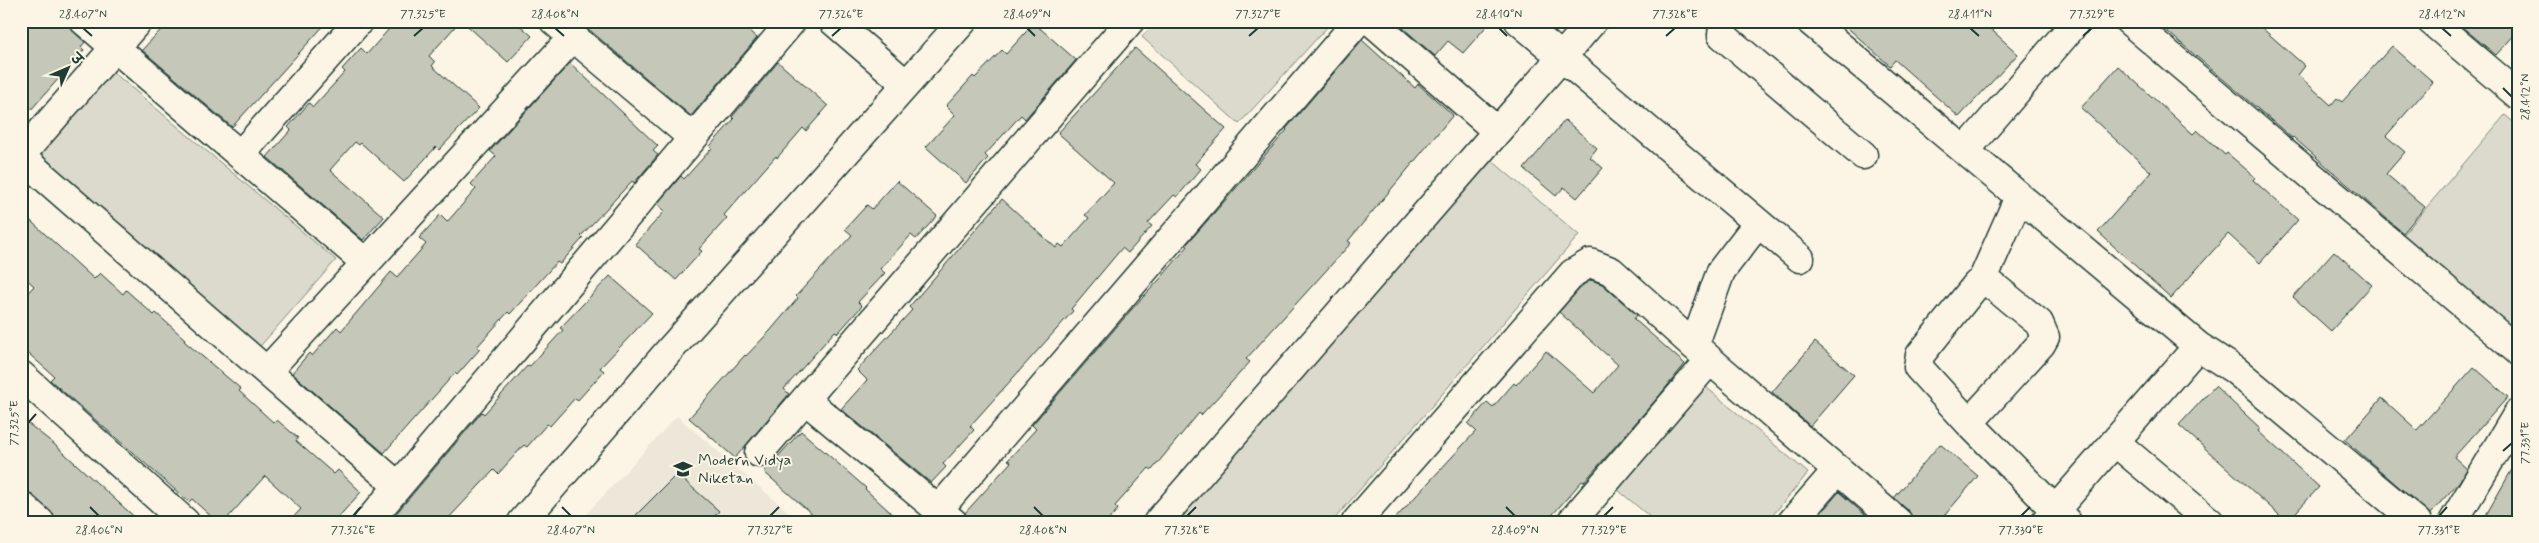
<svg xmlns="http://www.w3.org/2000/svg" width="2539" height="543" font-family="Mynerve,'Playpen Sans Deva',sans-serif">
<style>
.built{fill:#ece7d8}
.green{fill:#dcdacc;stroke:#7e8c80}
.building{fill:#c5c7b9;stroke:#1f3d34}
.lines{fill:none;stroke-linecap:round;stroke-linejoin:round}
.minor-casing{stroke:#1f3d34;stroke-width:31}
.minor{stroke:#fcf5e5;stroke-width:28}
.ticks{fill:none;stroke:#1f3d34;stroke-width:2}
.labels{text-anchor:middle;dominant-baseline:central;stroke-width:4;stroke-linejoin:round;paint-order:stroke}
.poi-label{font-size:16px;fill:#1f3d34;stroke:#fcf5e5;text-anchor:start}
.neatline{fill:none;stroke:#1f3d34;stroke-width:2}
.ticks-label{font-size:12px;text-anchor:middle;fill:#1f3d34}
</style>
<rect width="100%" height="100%" fill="#fcf5e5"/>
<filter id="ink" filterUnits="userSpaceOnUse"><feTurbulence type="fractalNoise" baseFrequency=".02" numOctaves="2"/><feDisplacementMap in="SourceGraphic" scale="10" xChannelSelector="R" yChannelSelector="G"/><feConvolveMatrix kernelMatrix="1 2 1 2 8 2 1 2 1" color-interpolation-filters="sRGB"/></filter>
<g filter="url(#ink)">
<!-- built -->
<path class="built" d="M 677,416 L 800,522 L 579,522 Z"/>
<!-- green -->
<path class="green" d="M 1156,21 L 1325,21 L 1329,25 L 1239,124 L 1142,37 Z
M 107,67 L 336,260 L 255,352 L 28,157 Z
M 2505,115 L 2518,126 L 2518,347 L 2398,241 Z
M 1489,158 L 1579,235 L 1332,522 L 1176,522 Z
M 1706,387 L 1808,473 L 1767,522 L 1656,522 L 1618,490 Z"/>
<!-- building -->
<path class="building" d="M 21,21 L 69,21 L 74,32 L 85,42 L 81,47 L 84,50 L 21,121 Z
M 169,21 L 328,21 L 232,127 L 142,50 Z
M 396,21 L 460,21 L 429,56 L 435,62 L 432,66 L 479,108 L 439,150 L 436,147 L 404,182 L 361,143 L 359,145 L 355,142 L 330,170 L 384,217 L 363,240 L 267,157 L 291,130 L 288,127 L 309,103 L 313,107 L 345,72 L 342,69 L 361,48 L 367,54 Z
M 462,21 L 515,21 L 532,36 L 508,62 Z
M 579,21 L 738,21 L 757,38 L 691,116 Z
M 1395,21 L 1491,21 L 1463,53 L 1448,41 L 1435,56 Z
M 1840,21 L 1982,21 L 2018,54 L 1959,117 L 1895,60 L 1890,66 Z
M 2155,21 L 2254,21 L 2305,66 L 2298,75 L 2331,105 L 2337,98 L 2342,102 L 2392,46 L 2433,82 L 2386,136 L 2405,152 L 2386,174 L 2425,207 L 2403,233 L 2293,137 L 2292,138 Z
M 2455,21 L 2518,21 L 2518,31 L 2496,55 Z
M 1034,23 L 1076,60 L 1025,119 L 1021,115 L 985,155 L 988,158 L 966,183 L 926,147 L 955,115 L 946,106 L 973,76 L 975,78 L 1002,50 L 1006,54 Z
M 1362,40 L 1415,88 L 1418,84 L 1453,115 L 1348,241 L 1351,243 L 1246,359 L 1250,362 L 1228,386 L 1201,415 L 1199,413 L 1152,470 L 1149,468 L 1115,506 L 1118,509 L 1107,522 L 968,522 L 965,513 L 1011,462 L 1008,460 L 1036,429 L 1032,425 L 1132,309 L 1160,279 L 1188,246 L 1186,245 L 1287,130 L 1286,129 Z
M 1135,48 L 1226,129 L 1195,164 L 1201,169 L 1177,197 L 1174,195 L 1148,223 L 1152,226 L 1128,253 L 1122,248 L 1071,309 L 1073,311 L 970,426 L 974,430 L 943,464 L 946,467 L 931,483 L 841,409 L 867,380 L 857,370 L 912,310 L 909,307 L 1002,199 L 1056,248 L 1059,244 L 1063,247 L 1089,218 L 1085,215 L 1114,183 L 1058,133 Z
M 778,62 L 828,106 L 806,131 L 803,128 L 777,158 L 776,156 L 724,215 L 727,218 L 699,249 L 702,251 L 676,280 L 635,244 L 665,211 L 657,204 L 681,176 L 684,179 L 712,148 L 710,146 L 734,119 L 732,117 Z
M 570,63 L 658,146 L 653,151 L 658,155 L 634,183 L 632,181 L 581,236 L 583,238 L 560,264 L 557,262 L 510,314 L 508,312 L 477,347 L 480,349 L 457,375 L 455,373 L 384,453 L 292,373 L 309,353 L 312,356 L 337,327 L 341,331 L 391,272 L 397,277 L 426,244 L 419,238 L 440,215 L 447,222 L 476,189 L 471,184 L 496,156 L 490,151 Z
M 2118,66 L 2193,134 L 2197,130 L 2225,155 L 2227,153 L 2255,177 L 2253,180 L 2298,220 L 2260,263 L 2228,234 L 2171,298 L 2098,232 L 2151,172 L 2081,108 Z
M 1565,120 L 1597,148 L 1590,157 L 1603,168 L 1577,198 L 1564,187 L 1556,196 L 1524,169 Z
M 897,181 L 937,216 L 916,239 L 911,235 L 880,269 L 885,273 L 858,302 L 862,306 L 838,333 L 835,331 L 784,389 L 789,394 L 735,458 L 689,418 L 745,355 L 746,356 L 770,331 L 798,298 L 796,296 L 852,235 L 845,229 L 867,205 L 872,209 Z
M 21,212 L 94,279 L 100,273 L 123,294 L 126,290 L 154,315 L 156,313 L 185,339 L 184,341 L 241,389 L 239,391 L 274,423 L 277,420 L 298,438 L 296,441 L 334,474 L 338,470 L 361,492 L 334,522 L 289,522 L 301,509 L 265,476 L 224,522 L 217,522 L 192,499 L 189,502 L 50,380 L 54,376 L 21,347 L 21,300 L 34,286 L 21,274 Z
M 2334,251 L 2372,285 L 2331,331 L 2293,297 Z
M 610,276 L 652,313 L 600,368 L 604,371 L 578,400 L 575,398 L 550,426 L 547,424 L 527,447 L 524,445 L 498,474 L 494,470 L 445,522 L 389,522 L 482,412 L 484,414 L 528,365 L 530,366 L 563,330 L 560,328 Z
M 1591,280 L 1602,284 L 1637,315 L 1634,319 L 1685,364 L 1659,396 L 1584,482 L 1582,481 L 1546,522 L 1392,522 L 1476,431 L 1468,424 L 1487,402 L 1493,407 L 1514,383 L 1516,385 L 1546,351 L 1594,393 L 1618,365 L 1559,312 L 1583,285 Z
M 1815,342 L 1854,375 L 1810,426 L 1772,392 Z
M 2474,367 L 2508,397 L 2454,457 L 2467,469 L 2459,482 L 2430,514 L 2345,440 L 2382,398 L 2417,430 Z
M 2215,386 L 2260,428 L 2258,431 L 2319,487 L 2287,522 L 2179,425 Z
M 21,418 L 54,444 L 140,522 L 62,522 L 21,486 Z
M 801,431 L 866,488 L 865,489 L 901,522 L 821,522 L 764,472 Z
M 1940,444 L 1978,476 L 1939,522 L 1913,522 L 1909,511 L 1894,498 Z
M 2518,459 L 2518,522 L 2482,522 Z
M 677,474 L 719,511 L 709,522 L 629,522 Z
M 1839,492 L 1873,522 L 1813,522 Z"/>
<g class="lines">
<!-- minor casing -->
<g class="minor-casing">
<path id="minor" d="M 84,21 L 366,263
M 554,21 L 693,138
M 833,21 L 906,84
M 1371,21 L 1497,131
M 1519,21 L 1800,258
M 1724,21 L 1722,35 L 1863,155
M 1810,21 L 2198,346 L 2235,370 L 2417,522
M 2129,21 L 2518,351
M 2431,21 L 2518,95
M 1965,151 L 2077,21
M 21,155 L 138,21
M 240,155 L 359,21
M 21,157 L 398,486
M 1982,281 L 2019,197
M 1694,346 L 1721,271 L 1758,223
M 267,371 L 573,37
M 21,375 L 185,522
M 810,394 L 811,404 L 820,412 L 953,522
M 1969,423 L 2041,344 L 2045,337 L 2039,323 L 1987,281 L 1977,284 L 1920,355 L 1918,367 L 1969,423 L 2067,522
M 2115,442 L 2210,522
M 759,453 L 1130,21
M 21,505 L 40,522
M 939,509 L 1358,21
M 368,522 L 792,21
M 522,522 L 667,353 L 963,21
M 1158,522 L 1593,21
M 1356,522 L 1573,273 L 1590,263 L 1611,271 L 1710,360 L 1898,522
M 1571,522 L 1710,360
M 1792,522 L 1838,469
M 2045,522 L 2198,346
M 2453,522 L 2518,413"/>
</g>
<!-- minor -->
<use href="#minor" class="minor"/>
</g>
</g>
<!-- ticks -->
<path class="ticks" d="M 83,28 L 92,36M 555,28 L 564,36M 1027,28 L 1035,36M 1499,28 L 1507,36M 1970,28 L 1979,36M 2442,28 L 2451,36M 414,36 L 423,28M 832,36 L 841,28M 1249,36 L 1258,28M 1666,36 L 1675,28M 2083,36 L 2092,28M 2503,88 L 2512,97M 28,423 L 36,414M 2503,451 L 2512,443M 90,507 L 99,516M 562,507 L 571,516M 1034,507 L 1043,516M 1506,507 L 1515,516M 353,516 L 361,507M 770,516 L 779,507M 1187,516 L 1196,507M 1604,516 L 1613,507M 2021,516 L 2030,507M 2439,516 L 2447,507"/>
<!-- icons -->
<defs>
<g id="school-bare" transform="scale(1.5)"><path d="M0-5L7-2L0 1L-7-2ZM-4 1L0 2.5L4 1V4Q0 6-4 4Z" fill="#1f3d34" stroke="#fcf5e5" stroke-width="2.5" paint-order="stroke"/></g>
</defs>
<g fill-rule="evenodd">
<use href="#school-bare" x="683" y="469"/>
</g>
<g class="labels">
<!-- poi labels -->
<g class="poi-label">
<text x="698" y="460">Modern Vidya<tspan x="698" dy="18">Niketan</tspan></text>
</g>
</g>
<!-- margin -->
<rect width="2539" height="543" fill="none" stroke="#fcf5e5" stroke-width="55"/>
<!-- north arrow -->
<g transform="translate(68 68) rotate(45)" stroke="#fcf5e5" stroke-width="4" paint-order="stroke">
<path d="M0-4L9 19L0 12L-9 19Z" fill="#1f3d34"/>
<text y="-8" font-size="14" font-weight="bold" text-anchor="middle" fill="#1f3d34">उ</text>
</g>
<rect x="28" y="28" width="2484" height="488" class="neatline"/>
<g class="ticks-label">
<text x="83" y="18">28.407°N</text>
<text x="423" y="18">77.325°E</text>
<text x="555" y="18">28.408°N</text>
<text x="841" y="18">77.326°E</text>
<text x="1027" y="18">28.409°N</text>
<text x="1258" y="18">77.327°E</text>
<text x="1499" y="18">28.410°N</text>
<text x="1675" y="18">77.328°E</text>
<text x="1970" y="18">28.411°N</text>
<text x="2092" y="18">77.329°E</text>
<text x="2442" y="18">28.412°N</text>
<text transform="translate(2525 97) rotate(-90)" y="4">28.412°N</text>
<text transform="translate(14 423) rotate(-90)" y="4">77.325°E</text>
<text transform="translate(2525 443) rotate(-90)" y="4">77.331°E</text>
<text x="99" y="534">28.406°N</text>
<text x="353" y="534">77.326°E</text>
<text x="571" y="534">28.407°N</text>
<text x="770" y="534">77.327°E</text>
<text x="1043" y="534">28.408°N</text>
<text x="1187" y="534">77.328°E</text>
<text x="1515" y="534">28.409°N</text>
<text x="1604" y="534">77.329°E</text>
<text x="2021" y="534">77.330°E</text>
<text x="2439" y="534">77.331°E</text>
</g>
</svg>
